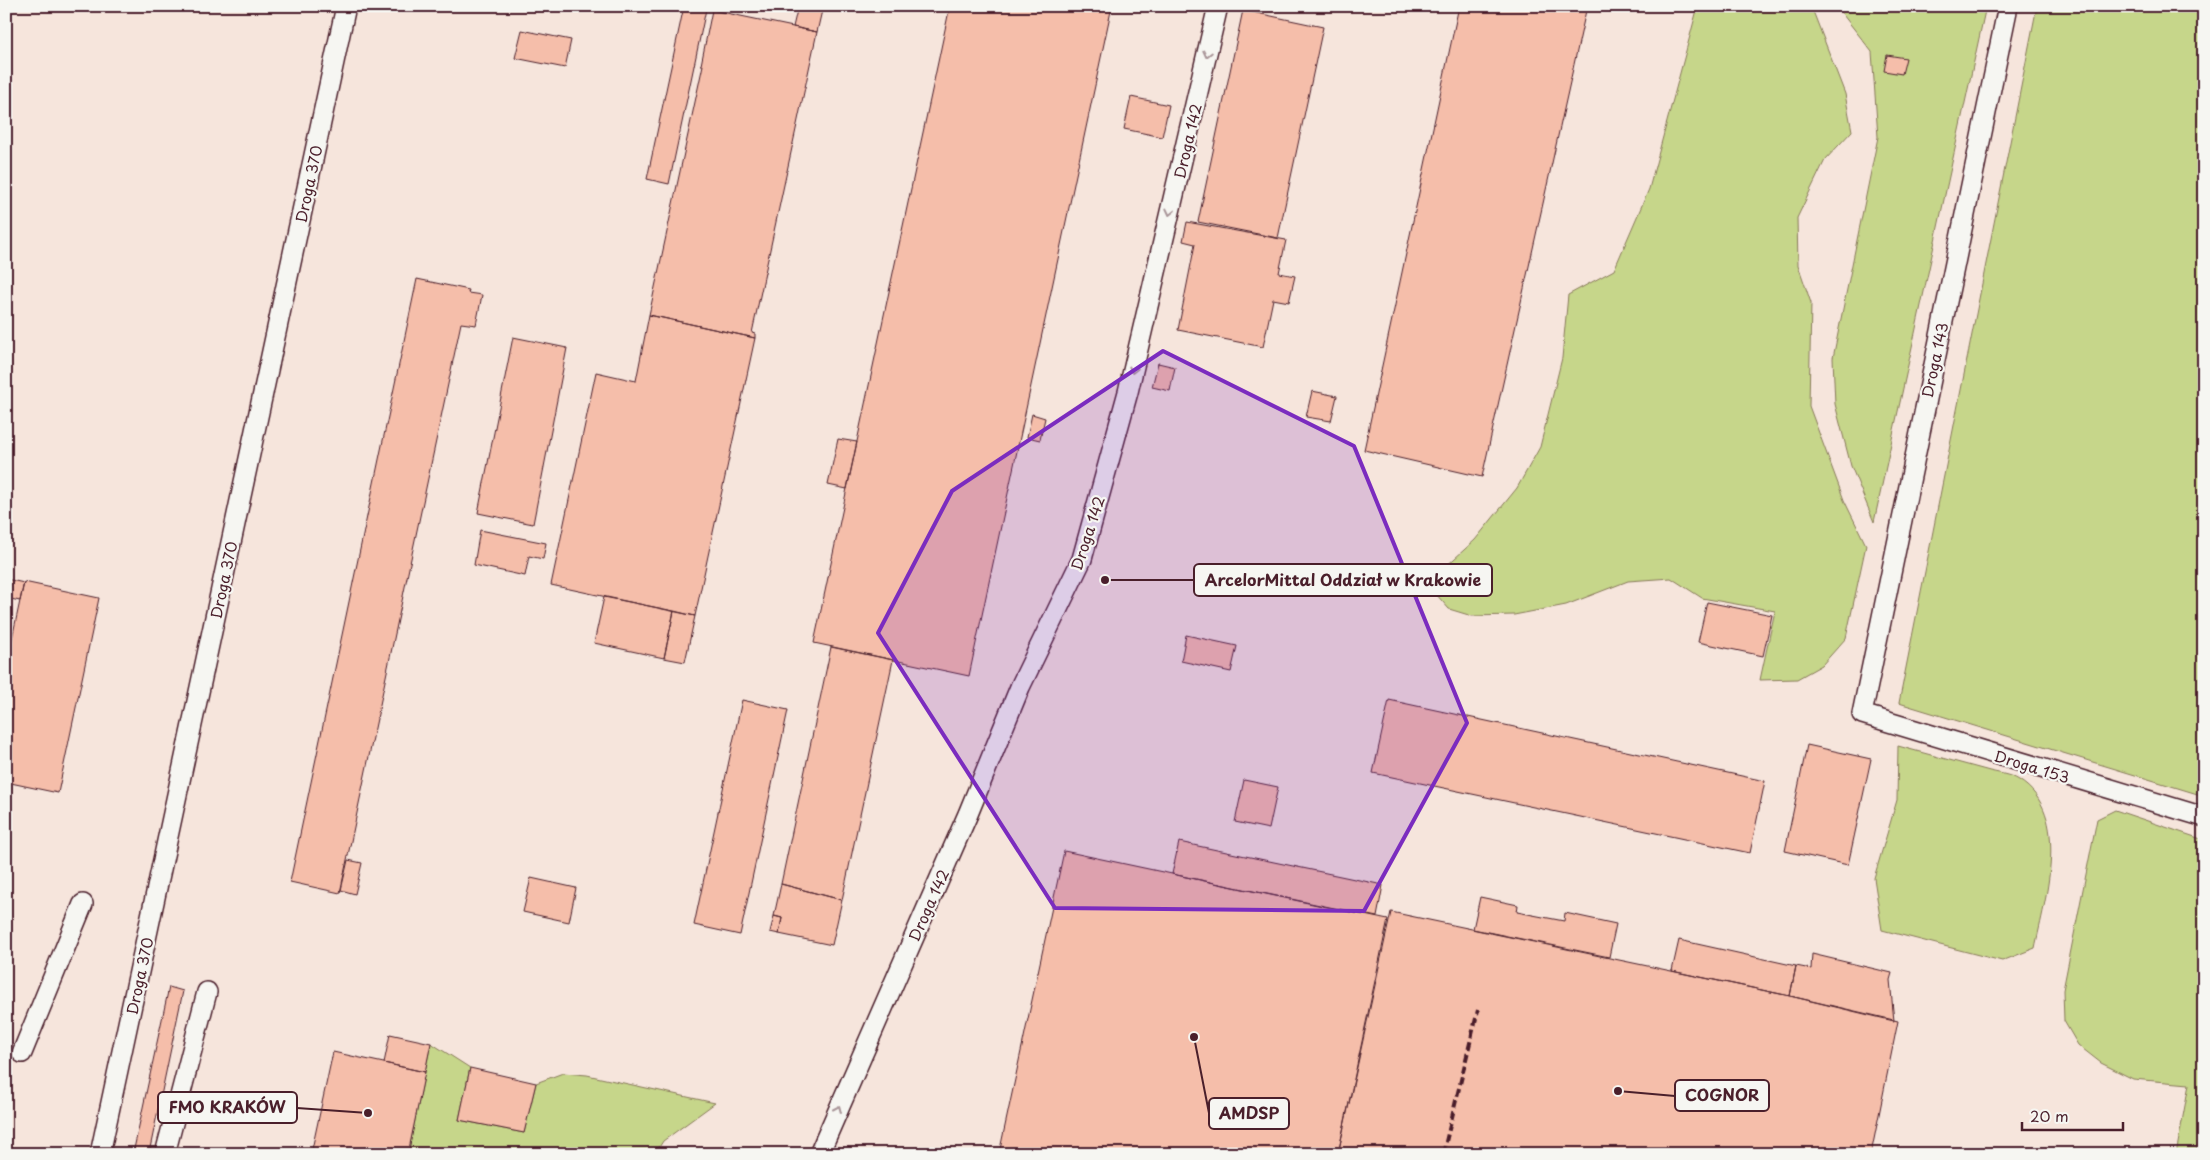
<svg xmlns="http://www.w3.org/2000/svg" width="2210" height="1160" font-family="'Playpen Sans',sans-serif">
<style>
.built{fill:#f6e5dc}
.green{fill:#c6d68a;stroke:#887a5a}
.building{fill:#f5beaa;stroke:#4a1f2b}
.lines{fill:none;stroke-linecap:round;stroke-linejoin:round}
.lane-casing{stroke:#4a1f2b;stroke-width:22}
.lane{stroke:#f6f6f2;stroke-width:19}
.rail{stroke:#4a1f2b;stroke-width:4;stroke-dasharray:8 4;stroke-linecap:butt}
.oneway{stroke:#a99598}
.marked{fill:#7b2cbf;fill-opacity:0.2;stroke:#7b2cbf;stroke-width:4;stroke-linejoin:round}
.labels{text-anchor:middle;dominant-baseline:central;stroke-width:4.5;stroke-linejoin:round;paint-order:stroke}
.street-label{font-size:15px;fill:#4a1f2b;stroke:#f6f6f2}
.leader{fill:none;stroke:#4a1f2b;stroke-width:2}
.callout-dot{fill:#4a1f2b;stroke:#f6f6f2;stroke-width:2}
.callout{fill:#f6f6f2;stroke:#4a1f2b;stroke-width:2}
.callout-label{font-size:16px;text-anchor:middle;font-weight:bold;fill:#4a1f2b}
</style>
<rect width="100%" height="100%" fill="#f6f6f2"/>
<filter id="ink" filterUnits="userSpaceOnUse"><feTurbulence type="fractalNoise" baseFrequency=".02" numOctaves="2"/><feDisplacementMap in="SourceGraphic" scale="10" xChannelSelector="R" yChannelSelector="G"/><feConvolveMatrix kernelMatrix="1 2 1 2 8 2 1 2 1" color-interpolation-filters="sRGB"/></filter>
<g filter="url(#ink)">
<!-- built -->
<path class="built" d="M 6,6 L 2204,6 L 2204,1154 L 6,1154 Z"/>
<!-- green -->
<path class="green" d="M 1698,6 L 1811,6 L 1845,94 L 1852,131 L 1825,160 L 1797,218 L 1798,265 L 1811,303 L 1809,406 L 1844,500 L 1866,545 L 1846,638 L 1822,665 L 1797,679 L 1760,680 L 1775,611 L 1702,598 L 1671,578 L 1628,581 L 1566,605 L 1514,615 L 1472,616 L 1449,609 L 1436,594 L 1433,578 L 1475,540 L 1517,488 L 1540,447 L 1562,358 L 1568,295 L 1614,270 L 1649,189 Z
M 1836,6 L 1986,6 L 1874,522 L 1851,466 L 1835,404 L 1833,358 L 1878,137 L 1872,52 Z
M 2037,6 L 2204,6 L 2204,796 L 1899,703 Z
M 1898,746 C 1927,754 1957,762 1986,770 C 1996,773 2010,774 2019,780 C 2072,813 2045,899 2035,948 L 2002,961 L 1882,930 L 1874,878 L 1897,800 Z
M 2115,810 L 2204,840 L 2204,1132 L 2194,1154 L 2176,1154 L 2189,1084 L 2133,1079 L 2101,1063 L 2078,1045 L 2064,1021 L 2063,990 L 2097,819 Z
M 431,1043 L 470,1068 L 459,1120 L 524,1133 L 536,1083 L 563,1073 L 587,1075 L 715,1103 L 663,1141 L 655,1154 L 408,1154 Z"/>
<!-- building -->
<path class="building" d="M 684,6 L 706,9 L 669,184 L 647,179 Z
M 798,6 L 823,6 L 817,32 L 793,27 Z
M 950,6 L 1112,6 L 969,676 L 814,643 Z
M 1459,6 L 1587,6 L 1482,477 L 1364,450 Z
M 712,10 L 817,32 L 752,333 L 755,334 L 755,338 L 649,315 L 703,65 L 701,65 Z
M 1243,10 L 1323,27 L 1278,238 L 1198,222 Z
M 522,30 L 571,40 L 565,68 L 515,58 Z
M 1887,55 L 1906,58 L 1902,74 L 1884,71 Z
M 1131,97 L 1169,105 L 1162,137 L 1124,129 Z
M 1187,222 L 1286,240 L 1279,273 L 1295,276 L 1289,302 L 1273,299 L 1263,347 L 1178,330 L 1195,244 L 1183,241 Z
M 417,279 L 469,290 L 468,293 L 482,295 L 476,325 L 461,323 L 340,893 L 290,882 Z
M 649,315 L 755,338 L 695,616 L 551,585 L 596,372 L 636,381 Z
M 513,337 L 567,348 L 533,524 L 478,513 Z
M 1158,363 L 1175,367 L 1170,391 L 1152,387 Z
M 1312,391 L 1337,396 L 1331,421 L 1306,417 Z
M 1032,414 L 1045,418 L 1040,440 L 1027,437 Z
M 838,439 L 857,442 L 847,489 L 828,485 Z
M 480,530 L 546,543 L 543,559 L 529,556 L 525,576 L 474,565 Z
M 6,579 L 24,583 L 20,601 L 6,598 Z
M 24,582 L 99,598 L 58,793 L 6,782 L 6,667 Z
M 604,597 L 674,611 L 664,658 L 594,643 Z
M 1707,602 L 1772,615 L 1763,656 L 1698,642 Z
M 674,611 L 695,616 L 685,662 L 664,658 Z
M 1186,635 L 1237,646 L 1231,672 L 1181,661 Z
M 831,647 L 893,660 L 842,900 L 781,884 Z
M 742,700 L 788,710 L 740,935 L 694,925 Z
M 1389,700 L 1765,781 L 1750,853 L 1373,773 Z
M 1807,745 L 1871,759 L 1848,865 L 1785,851 Z
M 1244,780 L 1278,787 L 1269,829 L 1235,822 Z
M 1179,842 L 1383,885 L 1377,917 L 1172,874 Z
M 1064,851 L 1388,920 L 1338,1154 L 999,1154 Z
M 348,860 L 362,863 L 355,894 L 341,890 Z
M 531,878 L 576,888 L 569,922 L 523,912 Z
M 781,884 L 842,900 L 832,945 L 779,934 L 782,918 L 774,916 Z
M 1480,897 L 1518,905 L 1517,912 L 1564,921 L 1565,913 L 1616,924 L 1609,957 L 1473,929 Z
M 1391,912 L 1790,996 L 1898,1021 L 1871,1154 L 1338,1154 Z
M 774,916 L 782,918 L 779,934 L 770,932 Z
M 1679,940 L 1796,966 L 1790,996 L 1672,971 Z
M 1812,954 L 1892,973 L 1890,980 L 1894,1021 L 1790,996 L 1796,966 L 1811,969 Z
M 169,987 L 183,991 L 149,1153 L 134,1149 Z
M 390,1034 L 431,1043 L 425,1072 L 384,1063 Z
M 333,1052 L 425,1072 L 408,1154 L 311,1154 Z
M 470,1068 L 536,1083 L 524,1133 L 459,1120 Z"/>
<g class="lines">
<!-- lane casing -->
<g class="lane-casing">
<path id="lane" d="M 2008,6 L 1862,714 L 2204,817
M 22,1053 L 83,904
M 100,1154 L 346,6
M 165,1154 L 207,992
M 819,1154 L 968,814 L 1020,687 L 1082,559 L 1128,392 L 1218,6"/>
</g>
<!-- lane -->
<use href="#lane" class="lane"/>
<!-- rail -->
<path class="rail" d="M 1443,1154 L 1478,1010"/>
</g>
<!-- one-way arrows -->
<defs><path id="oneway-chevron" d="M-2-3.5L2.5 0L-2 3.5" fill="none" stroke-width="1.6" stroke-linecap="round" stroke-linejoin="round" transform="scale(1.25)"/></defs>
<g class="oneway">
<use href="#oneway-chevron" transform="translate(1207 54) rotate(103)"/>
<use href="#oneway-chevron" transform="translate(1170 212) rotate(103)"/>
<use href="#oneway-chevron" transform="translate(1133 370) rotate(103)"/>
<use href="#oneway-chevron" transform="translate(838 1109) rotate(-66)"/>
</g>
</g>
<!-- marked area -->
<path class="marked" d="M 1163,351 L 1354,446 L 1467,723 L 1364,911 L 1055,908 L 878,633 L 952,491 Z"/>
<g class="labels">
<!-- street labels -->
<g class="street-label">
<text transform="translate(1187 141) rotate(-77)">Droga 142</text>
<text transform="translate(308 184) rotate(-78)">Droga 370</text>
<text transform="translate(1934 360) rotate(-78)">Droga 143</text>
<text transform="translate(1087 533) rotate(-72)">Droga 142</text>
<text transform="translate(223 580) rotate(-78)">Droga 370</text>
<text transform="translate(2032 766) rotate(17)">Droga 153</text>
<text transform="translate(928 905) rotate(-66)">Droga 142</text>
<text transform="translate(139 976) rotate(-78)">Droga 370</text>
</g>
</g>
<!-- callouts -->
<path class="leader" d="M1105 580L1194 580M1618 1091L1675 1096M368 1113L297 1108M1194 1037L1209 1113"/>
<g class="callout-dot">
<circle cx="1105" cy="580" r="5"/>
<circle cx="1618" cy="1091" r="5"/>
<circle cx="368" cy="1113" r="5"/>
<circle cx="1194" cy="1037" r="5"/>
</g>
<g class="callout">
<rect x="1194" y="564" width="298" height="32" rx="5"/>
<rect x="1675" y="1080" width="94" height="31" rx="5"/>
<rect x="158" y="1092" width="139" height="31" rx="5"/>
<rect x="1209" y="1098" width="80" height="31" rx="5"/>
</g>
<g class="callout-label">
<text x="1343" y="586">ArcelorMittal Oddział w Krakowie</text>
<text x="1722" y="1101">COGNOR</text>
<text x="227" y="1113">FMO KRAKÓW</text>
<text x="1249" y="1119">AMDSP</text>
</g>
<!-- margin -->
<rect width="2210" height="1160" fill="none" stroke="#f6f6f2" stroke-width="25"/>
<rect x="12" y="12" width="2185" height="1135" fill="none" stroke="#4a1f2b" stroke-width="2" filter="url(#ink)"/>
<!-- scale -->
<path d="M2022 1122v8h101v-8" fill="none" stroke="#4a1f2b" stroke-width="2.5"/>
<text x="2030" y="1122" font-size="15" fill="#4a1f2b" stroke="#f6f6f2" stroke-width="4" paint-order="stroke">20 m</text>
</svg>
